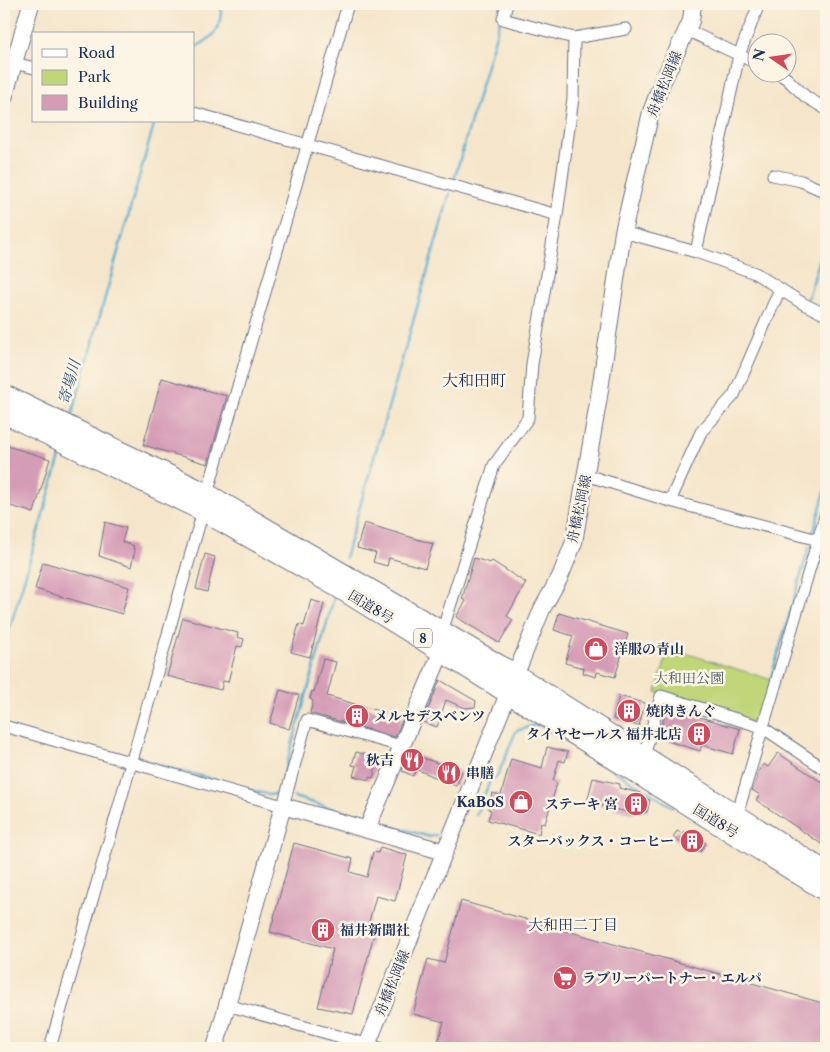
<svg xmlns="http://www.w3.org/2000/svg" width="830" height="1052" font-family="'Libre Caslon Text','Noto Serif JP',serif">
<style>
.green{fill:#c0d679;stroke:#6e826c}
.lines{fill:none;stroke-linecap:round;stroke-linejoin:round}
.stream{stroke:#53acd0;stroke-width:2.5}
.building{fill:#d59cb6}
.street-casing{stroke:#676f84;stroke-width:13}
.secondary-casing{stroke:#676f84;stroke-width:18}
.highway-casing{stroke:#676f84;stroke-width:22}
.street{stroke:#fff;stroke-width:11}
.secondary{stroke:#fff;stroke-width:16}
.highway{stroke:#fff;stroke-width:20}
.labels{text-anchor:middle;dominant-baseline:central;stroke-width:5;stroke-linejoin:round;paint-order:stroke}
.shield{fill:#fcf5e5;stroke:#5e6a86;stroke-width:1}
.shield-label{font-size:12px;font-weight:bold;fill:#1b2f5e}
.street-label{font-size:14px;fill:#1b2f5e;stroke:#fcf5e5}
.poi-label{font-size:14px;font-weight:bold;fill:#1b2f5e;stroke:#fcf5e5;text-anchor:start}
.park-label{font-size:14px;fill:#445965;stroke:#fcf5e5}
.water-label{font-size:15px;font-style:italic;fill:#2f5b86;stroke:#fcf5e5}
.neighbourhood-label{font-size:15px;fill:#1b2f5e;stroke:#fcf5e5}
.quarter-label{font-size:16px;fill:#1b2f5e;stroke:#fcf5e5}
</style>
<rect width="100%" height="100%" fill="#fcf5e5"/>
<filter id="ink" filterUnits="userSpaceOnUse"><feTurbulence type="fractalNoise" baseFrequency=".02" numOctaves="2"/><feDisplacementMap in="SourceGraphic" scale="10" xChannelSelector="R" yChannelSelector="G"/><feConvolveMatrix kernelMatrix="1 2 1 2 8 2 1 2 1" color-interpolation-filters="sRGB"/></filter>
<filter id="wash" filterUnits="userSpaceOnUse"><feTurbulence type="fractalNoise" baseFrequency=".0096" numOctaves="4" result="noise"/><feDisplacementMap in="SourceGraphic" scale="20" xChannelSelector="R" yChannelSelector="G"/><feGaussianBlur stdDeviation="1.12" result="paint"/><feColorMatrix in="noise" values="0 0 0 0 0 0 0 0 0 0 0 0 0 0 0 0 0 1.4 0 .05"/><feComposite in="paint" operator="in"/></filter>
<g filter="url(#wash)">
<rect width="100%" height="100%" fill="#f5e6cb"/>
<!-- green -->
<path class="green" d="M 669,648 L 772,680 L 760,718 L 751,722 L 656,692 Z"/>
<g class="lines">
<!-- stream -->
<path class="stream" d="M 194,48 C 217,36 220,30 222,4
M 454,180 L 500,20
M 808,298 L 826,239
M 71,418 L 155,121
M 814,531 L 826,487
M 345,558 L 450,193
M 4,648 L 62,450
M 771,678 L 809,547
M 138,755 L 139,759 L 269,795 L 278,794 L 334,598
M 294,797 L 360,817
M 476,815 L 490,781 L 498,775 L 516,731 L 538,724 L 673,807
M 382,823 L 430,837 L 436,835
M 786,878 L 826,904"/>
</g>
<g id="blocks">
<!-- building -->
<path class="building" d="M 162,378 L 227,396 L 208,464 L 143,445 Z
M 4,445 L 50,459 L 34,513 L 4,504 Z
M 105,522 L 126,528 L 122,542 L 134,546 L 133,549 L 135,550 L 131,567 L 99,556 Z
M 364,523 L 433,544 L 425,568 L 389,558 L 387,566 L 373,562 L 376,553 L 357,548 Z
M 205,554 L 215,557 L 207,592 L 196,589 Z
M 474,558 L 490,563 L 492,561 L 526,583 L 507,616 L 513,620 L 499,643 L 456,617 L 466,601 L 462,599 Z
M 43,562 L 129,587 L 122,614 L 35,589 Z
M 311,600 L 324,604 L 310,657 L 291,652 L 299,624 L 304,626 Z
M 559,613 L 628,634 L 615,677 L 597,672 L 596,677 L 583,673 L 584,668 L 565,663 L 573,636 L 554,630 Z
M 183,618 L 238,633 L 237,637 L 244,639 L 242,647 L 237,646 L 228,682 L 223,681 L 221,690 L 167,676 Z
M 323,659 L 336,662 L 327,696 L 403,718 L 395,737 L 310,713 L 313,701 L 310,699 L 312,691 L 314,692 Z
M 440,680 L 476,701 L 475,707 L 465,708 L 446,700 L 437,727 L 423,722 Z
M 280,690 L 299,695 L 289,729 L 270,723 Z
M 619,696 L 645,703 L 639,726 L 613,719 Z
M 667,707 L 740,729 L 733,754 L 702,745 L 700,751 L 658,738 Z
M 547,747 L 568,752 L 565,762 L 559,760 L 553,781 L 557,783 L 545,824 L 541,823 L 539,834 L 488,820 L 491,810 L 488,809 L 492,793 L 501,795 L 511,759 L 542,768 Z
M 356,752 L 376,757 L 375,761 L 377,762 L 373,778 L 370,777 L 369,780 L 353,776 L 356,766 L 352,765 Z
M 410,753 L 462,772 L 456,786 L 416,769 L 413,776 L 402,771 Z
M 778,753 L 826,785 L 826,847 L 756,800 L 760,795 L 752,790 L 757,779 L 758,772 L 763,764 L 768,767 Z
M 593,778 L 620,784 L 619,788 L 640,793 L 639,797 L 650,800 L 647,812 L 635,809 L 634,814 L 587,802 Z
M 677,831 L 683,834 L 685,831 L 706,843 L 700,852 L 693,847 L 691,850 L 673,837 Z
M 294,843 L 353,859 L 350,872 L 367,877 L 373,852 L 378,853 L 380,847 L 407,855 L 395,901 L 376,896 L 366,933 L 374,934 L 353,1014 L 318,1007 L 333,949 L 270,932 Z
M 461,901 L 826,1004 L 826,1048 L 436,1048 L 444,1022 L 413,1014 L 428,959 L 444,963 Z"/>
</g>
</g>
<g filter="url(#ink)">
<use href="#blocks" fill-opacity="0" stroke="#676f84" stroke-width="1"/>
<g class="lines">
<!-- street casing -->
<g class="street-casing">
<path id="street" d="M 507,4 L 503,19 L 574,38 L 626,29
M 687,30 L 758,64
M 4,60 L 34,68
M 775,72 L 786,78 L 806,97 L 826,109
M 194,113 L 557,215
M 773,175 L 801,181 L 826,192
M 623,232 L 696,252 L 755,273 L 802,303 L 826,315
M 696,252 L 739,55 L 759,4
M 586,475 L 670,501 L 818,540
M 207,494 L 348,4
M 670,501 L 701,432 L 734,395 L 780,289
M 442,632 L 494,465 L 528,418 L 532,364 L 557,215 L 573,98 L 574,38
M 4,726 L 283,806 L 307,720 L 401,746
M 644,756 L 661,696 L 762,727 L 826,770
M 737,815 L 826,513
M 227,1005 L 380,1048
M 50,1048 L 203,511"/>
</g>
<!-- secondary casing -->
<g class="secondary-casing">
<path id="secondary" d="M 4,98 L 31,4
M 367,829 L 442,650
M 215,1048 L 283,806 L 445,852
M 366,1048 L 542,609 L 560,577 L 574,542 L 598,403 L 623,232 L 651,112 L 661,85 L 691,21 L 693,4"/>
</g>
<!-- highway casing -->
<g class="highway-casing">
<path id="highway" d="M 4,395 L 207,494 L 516,675 L 826,872
M 4,413 L 203,511 L 336,586 L 826,891"/>
</g>
<!-- street -->
<use href="#street" class="street"/>
<!-- secondary -->
<use href="#secondary" class="secondary"/>
<!-- highway -->
<use href="#highway" class="highway"/>
</g>
</g>
<!-- icons -->
<defs>
<g id="shop-disc" transform="scale(1.25)"><circle r="9.5" fill="#d1495b" stroke="#fcf5e5"/><path d="M-5-2.5h2.3a2.7 3.5 0 0 1 5.4 0H5L5.5 6h-11ZM-1.5-2.5h3a1.5 2.3 0 0 0-3 0Z" fill="#fff"/></g>
<g id="building-disc" transform="scale(1.25)"><circle r="9.5" fill="#d1495b" stroke="#fcf5e5"/><path d="M-4-6H4V6H1V3H-1V6H-4ZM-2.5-4.3h1.7v1.8h-1.7ZM.8-4.3h1.7v1.8H.8ZM-2.5-1h1.7V.8h-1.7ZM.8-1h1.7V.8H.8Z" fill="#fff"/></g>
<g id="restaurant-disc" transform="scale(1.25)"><circle r="9.5" fill="#d1495b" stroke="#fcf5e5"/><path d="M-5-6h1v4h1v-4h1v4h1v-4h1v5L-1.5 .5V6h-2V.5L-5-1ZM5-6V6H3V1.5H1.5Q1.5-4 5-6Z" fill="#fff"/></g>
<g id="supermarket-disc" transform="scale(1.25)"><circle r="9.5" fill="#d1495b" stroke="#fcf5e5"/><path d="M-6-5.5h2.5l.6 2H6L4.5 2H-2.5L-4.4-4H-6ZM-1.5 3.2a1.3 1.3 0 1 0 .1 0ZM3 3.2a1.3 1.3 0 1 0 .1 0Z" fill="#fff"/></g>
</defs>
<g fill-rule="evenodd">
<use href="#shop-disc" x="596" y="649"/>
<use href="#building-disc" x="629" y="711"/>
<use href="#building-disc" x="357" y="716"/>
<use href="#building-disc" x="699" y="734"/>
<use href="#restaurant-disc" x="412" y="760"/>
<use href="#restaurant-disc" x="449" y="773"/>
<use href="#shop-disc" x="521" y="802"/>
<use href="#building-disc" x="636" y="804"/>
<use href="#building-disc" x="692" y="841"/>
<use href="#building-disc" x="323" y="930"/>
<use href="#supermarket-disc" x="565" y="978"/>
</g>
<g class="labels">
<!-- shield labels -->
<rect class="shield" x="414" y="628.5" width="18" height="19" rx="4"/>
<g class="shield-label">
<text x="423" y="638">8</text>
</g>
<!-- street labels -->
<g class="street-label">
<text transform="translate(664 84) rotate(-68)">舟橋松岡線</text>
<text transform="translate(579 509) rotate(-78)">舟橋松岡線</text>
<text transform="translate(371 607) rotate(31)">国道8号</text>
<text transform="translate(716 821) rotate(32)">国道8号</text>
<text transform="translate(392 983) rotate(-68)">舟橋松岡線</text>
</g>
<!-- poi labels -->
<g class="poi-label">
<text x="614" y="649">洋服の青山</text>
<text x="646" y="711">焼肉きんぐ</text>
<text x="374" y="716">メルセデスベンツ</text>
<text x="682" y="734" text-anchor="end">タイヤセールス 福井北店</text>
<text x="394" y="760" text-anchor="end">秋吉</text>
<text x="466" y="773">串膳</text>
<text x="504" y="802" text-anchor="end">KaBoS</text>
<text x="618" y="804" text-anchor="end">ステーキ 宮</text>
<text x="674" y="841" text-anchor="end">スターバックス・コーヒー</text>
<text x="340" y="930">福井新聞社</text>
<text x="582" y="978">ラブリーパートナー・エルパ</text>
</g>
<!-- park labels -->
<g class="park-label">
<text x="689" y="678">大和田公園</text>
</g>
<!-- water labels -->
<g class="water-label">
<text transform="translate(69 382) rotate(-74)">寄場川</text>
</g>
<!-- neighbourhood labels -->
<g class="neighbourhood-label">
<text x="573" y="924">大和田二丁目</text>
</g>
<!-- quarter labels -->
<g class="quarter-label">
<text x="474" y="380">大和田町</text>
</g>
</g>
<!-- margin -->
<rect width="830" height="1052" fill="none" stroke="#fcf5e5" stroke-width="20"/>
<!-- legend -->
<rect x="32" y="32" width="162" height="90" fill="#fcf5e5" stroke="#a2a6af"/>
<rect x="42" y="49" width="25" height="8" fill="#ffffff" stroke="#a2a6af"/>
<text x="78" y="58" font-size="15" fill="#1b2f5e">Road</text>
<rect x="42" y="70" width="25" height="15" fill="#c0d679" stroke="#a2a6af"/>
<text x="78" y="82" font-size="15" fill="#1b2f5e">Park</text>
<rect x="42" y="95" width="25" height="15" fill="#d59cb6" stroke="#a2a6af"/>
<text x="78" y="108" font-size="15" fill="#1b2f5e">Building</text>
<!-- north arrow -->
<g transform="translate(772 58) rotate(283)"><circle r="24" fill="#fcf5e5" stroke="#a2a6af"/>
<path d="M0-4L9 19L0 12L-9 19Z" fill="#d1495b"/>
<text y="-8" font-size="14" font-weight="bold" text-anchor="middle" fill="#1b2f5e">N</text>
</g>
</svg>
